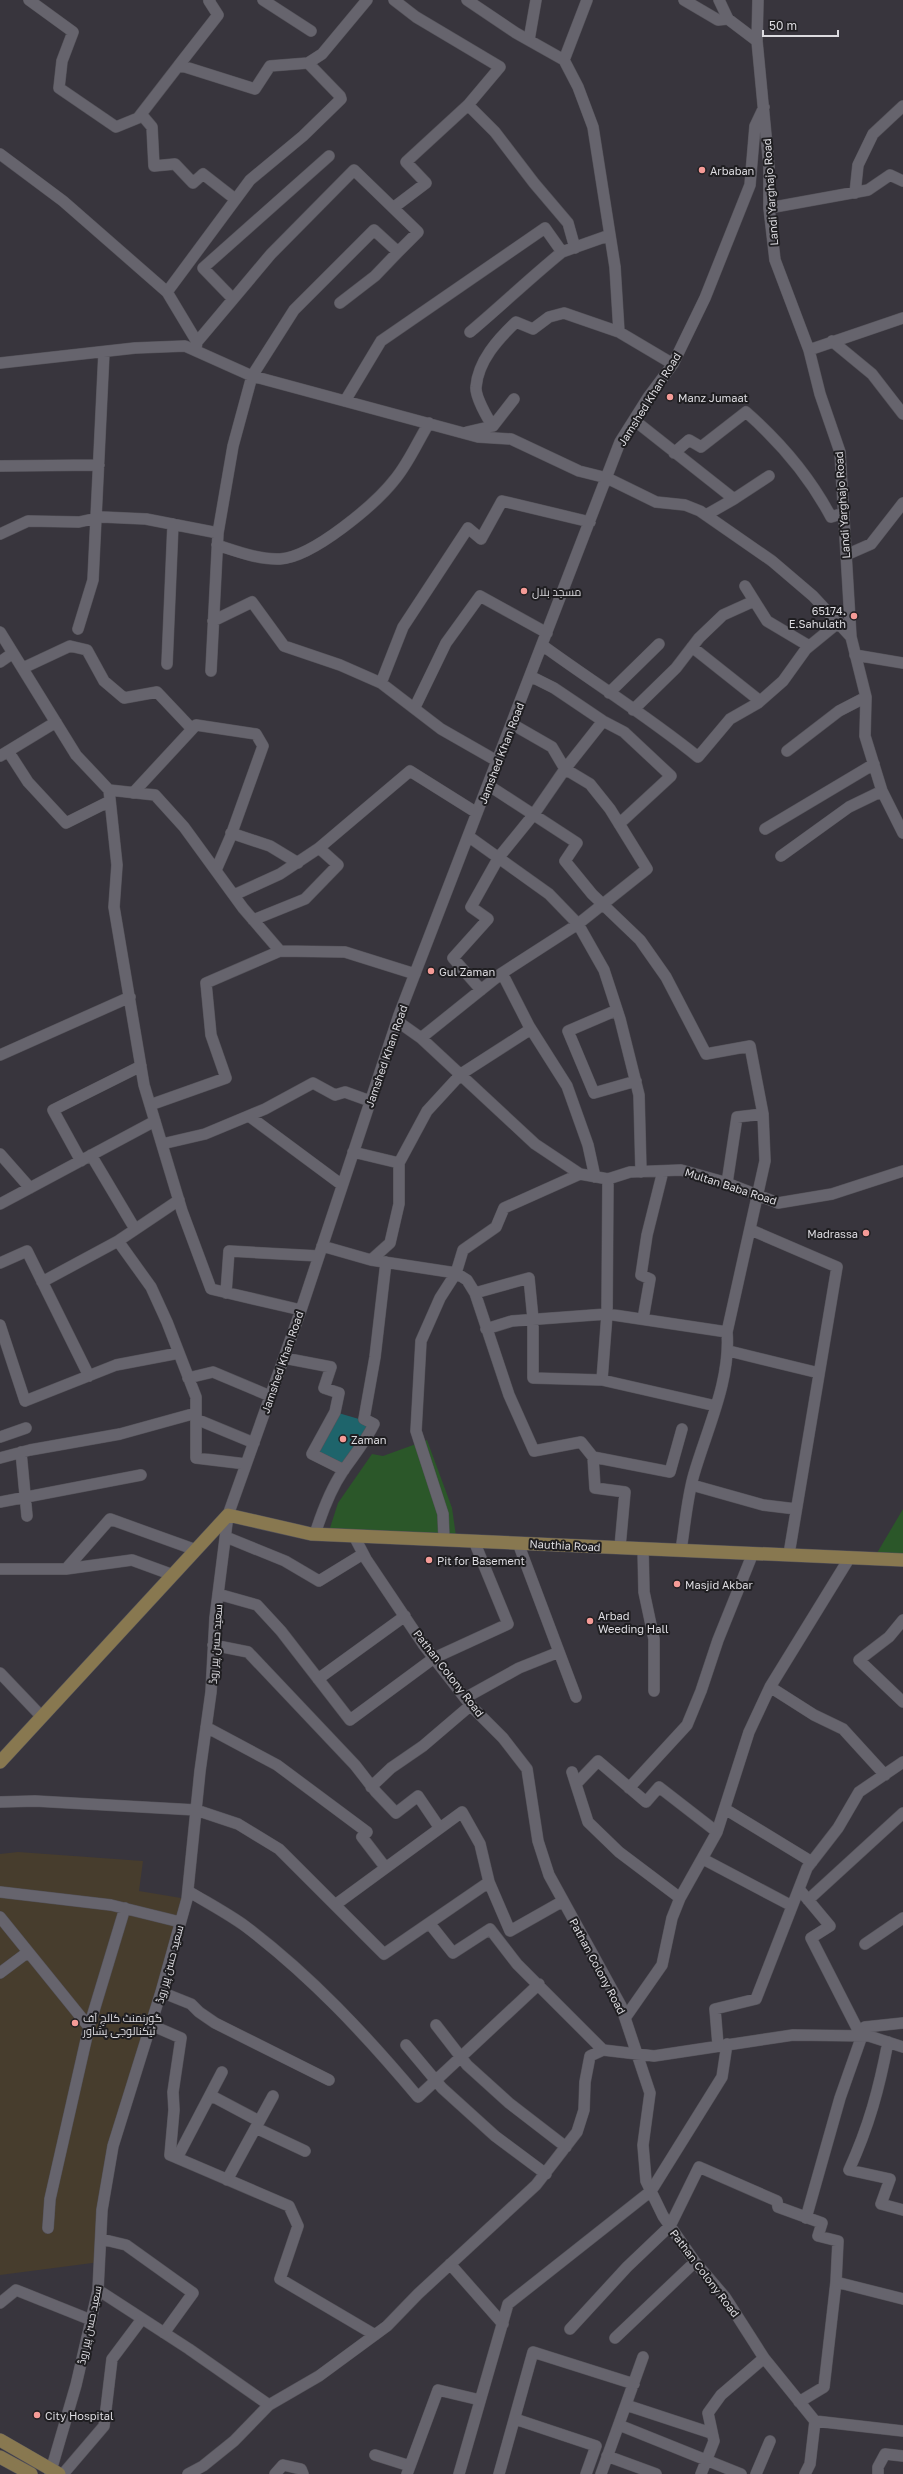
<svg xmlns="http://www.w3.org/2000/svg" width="903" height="2474" font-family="'Golos Text',Cairo,sans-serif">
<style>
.education{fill:#473d2d}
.green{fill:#2b5729}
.water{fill:#1e646b}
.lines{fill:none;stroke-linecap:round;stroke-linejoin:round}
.minor-casing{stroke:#545259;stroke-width:12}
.major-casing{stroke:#545259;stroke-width:14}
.minor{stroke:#66646d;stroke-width:11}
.major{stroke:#887850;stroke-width:13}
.poi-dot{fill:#f59b97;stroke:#1f1e21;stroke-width:1.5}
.labels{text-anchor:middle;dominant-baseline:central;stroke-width:4;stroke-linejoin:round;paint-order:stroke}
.poi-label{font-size:11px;fill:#dddce1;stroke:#1f1e21;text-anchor:start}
.street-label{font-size:11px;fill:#dddce1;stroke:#1f1e21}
</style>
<rect width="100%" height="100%" fill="#38353d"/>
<!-- education -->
<path class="education" d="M 18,1852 L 143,1861 L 139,1891 L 187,1899 L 113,2146 L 100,2262 L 0,2275 L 0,1854 Z"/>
<!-- green -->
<path class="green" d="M 427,1440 L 452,1508 L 456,1536 L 329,1531 L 338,1503 L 372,1454 L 383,1456 Z
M 903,1509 L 903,1554 L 877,1553 Z"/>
<!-- water -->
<path class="water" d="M 335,1412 L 376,1424 L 344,1470 L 312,1454 Z"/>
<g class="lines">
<!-- minor casing -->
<g class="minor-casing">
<path id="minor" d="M 29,0 L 73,32 L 62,61 L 59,88 L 116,127 L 138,118 L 179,65 L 255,89 L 270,66 L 308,63 L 322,54 L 367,0
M 263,0 L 311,31
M 467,0 L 516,33 L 564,60
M 587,0 L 564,60 L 578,87 L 593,127 L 615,267 L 619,332
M 684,0 L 718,20 L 728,19
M 719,0 L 728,19 L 757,41
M 758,0 L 757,41 L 769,167 L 769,208 L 775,260 L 809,350 L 820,394 L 840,452 L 851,637 L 866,697 L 865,736 L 882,791 L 903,833
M 529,40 L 536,0
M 179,65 L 218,15 L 209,1 L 210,0
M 468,105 L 495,132 L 534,183 L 568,223 L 575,248
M 141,114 L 152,127 L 154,166 L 175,164 L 193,183 L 203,174 L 235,199
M 0,154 L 63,201 L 167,292 L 197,342 L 196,348
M 855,193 L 858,165 L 873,134 L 903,106
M 393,208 L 426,183 L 406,162 L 468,105 L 500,67 L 416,17 L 394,0
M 769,208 L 868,190 L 890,175 L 903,181
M 167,292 L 250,180 L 303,136 L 341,99 L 340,96 L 308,63
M 233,299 L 203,268 L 329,156
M 470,332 C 501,306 530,278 562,252
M 832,341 L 872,374 L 903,414
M 197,342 L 271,254 L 354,170 L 418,232 L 398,252
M 809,350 L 903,318
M 0,363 L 135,348 L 185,346 L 252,376 L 478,437 L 511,439 L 579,471 L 607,478 L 656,502 L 685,505 L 700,511 L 772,561 L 813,596 L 851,637
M 345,401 L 381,341 L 545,228 L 562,252 L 610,235
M 634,420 L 734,499 L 706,515
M 493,426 C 487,418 475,396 476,387 C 478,361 498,339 516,322 L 533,329 L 549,317 L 564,313 L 619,332 L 673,364
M 467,432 L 493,426 L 514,399
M 674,453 L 689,440 L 701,447 L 746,412 C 780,442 810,477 831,517 L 844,513
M 0,466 L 99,465
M 734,499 L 769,476
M 0,534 L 28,521 L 79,522 L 102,517 L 146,519 L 218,533
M 217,545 C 236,551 259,560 280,559 C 313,557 376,504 396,478 C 409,462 418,441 429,423
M 846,555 L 871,544 L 903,503
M 745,586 L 767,621 L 809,646
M 213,621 L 252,602 L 284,646 L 340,665 L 381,683 L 441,729 L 497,761
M 78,629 L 93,580 L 104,352
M 0,632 L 76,755 L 109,790 L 117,865 L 114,907 L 144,1085 L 182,1211 L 211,1289 L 301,1310
M 542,645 C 594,683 649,717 698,757 L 730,719 L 758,703 L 783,681 L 806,649 L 839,622
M 692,647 L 760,701
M 855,655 L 903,663
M 0,662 L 13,653
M 167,664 L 173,524
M 23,668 L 70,646 L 87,650 L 104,681 L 124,698 L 157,692 L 192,729
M 211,671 L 218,533 L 233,446 L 252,376 L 294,310 L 374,230 L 398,252 L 375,276 L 340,303
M 530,676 L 554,688 L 603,721 L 624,732 L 671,776 L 619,824
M 381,683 L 403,627 L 468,528 L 481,539 L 502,501 L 590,522
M 609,693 L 659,644
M 415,707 L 446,643 L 480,596 L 547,633
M 633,710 L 676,668 L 699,638 L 723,615 L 754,601
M 8,751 L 28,782 L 66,823 L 110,801
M 787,751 L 839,711 L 866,697
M 0,756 L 56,722
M 488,785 L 577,843 L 565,861 L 592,894 L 640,940 L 666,977 L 706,1054 L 750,1046 L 763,1114 L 765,1161 L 727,1332 C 731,1380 707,1429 694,1474 C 687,1498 685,1525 681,1550
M 109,790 L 155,795 L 184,827 L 243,908 L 280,951 L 345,952 L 415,974
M 133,793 L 196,725 L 256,734 L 263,746 L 230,838 L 216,870
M 765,829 L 874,764
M 231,833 L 270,846 L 298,863
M 468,836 L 549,894 L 578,924 L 604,970 L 620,1019 L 639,1095 L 641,1172
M 781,856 L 849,807 L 882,791
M 234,895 L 280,874 L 319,848 L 410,771 L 477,813
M 253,920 L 305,899 L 338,865 L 319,848
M 502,973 L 529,1026 L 567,1086 L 588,1145 L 595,1177
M 481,990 L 453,958 L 488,919 L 471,907 L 499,857 L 534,814 L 565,769 L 603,721
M 617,1010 L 568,1031 L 594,1093 L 636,1081
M 397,1021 L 421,1038 L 535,1144 L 580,1174 L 608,1179 L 630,1172 L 681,1170 L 724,1182 L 778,1203 L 832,1194 L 903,1171
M 421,1038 L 502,973 L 578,924 L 647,869 L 610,809 L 590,784 L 565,769 L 552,747 L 512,724
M 0,1055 L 130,997
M 150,1105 L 226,1078 L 211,1035 L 206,983 L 280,951
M 249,1116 L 342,1185
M 162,1144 L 205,1134 L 265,1109 L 313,1083 L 335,1095 L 345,1092 L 370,1101
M 0,1154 L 30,1188
M 91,1155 L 135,1229
M 81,1161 L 53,1110 L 141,1066
M 399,1163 L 427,1111 L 461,1074 L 531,1029
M 727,1183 L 737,1117 L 763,1114
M 0,1204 L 155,1121
M 751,1230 L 837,1267 L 789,1554
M 118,1241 L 151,1287 L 167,1322 L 196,1397 L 196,1458 L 246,1464
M 322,1246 L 371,1260 L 390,1243 L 399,1204 L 399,1163 L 353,1152
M 371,1260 L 456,1273 L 467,1280 L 475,1293 L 509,1395 L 534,1451 L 581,1442 L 593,1457 L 595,1488 L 625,1492 L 620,1547
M 0,1263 L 27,1251 L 89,1376
M 42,1282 L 118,1241 L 179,1200
M 226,1293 L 229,1251 L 319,1256
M 475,1293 L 529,1278 L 533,1319 L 533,1378 L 602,1380 L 716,1406
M 643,1319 L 650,1279 L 641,1275 L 647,1235 L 663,1171
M 0,1325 L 25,1401 L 116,1365 L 179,1353
M 486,1329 L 512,1321 L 607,1314 L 727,1332
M 729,1351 L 819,1373
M 284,1358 L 331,1367 L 324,1388 L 339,1393 L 335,1412 L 312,1454 L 344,1470
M 188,1378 L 213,1372 L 270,1396
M 602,1380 L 607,1314 L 608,1179
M 196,1419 L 254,1443
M 0,1437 L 26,1428
M 21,1452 L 27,1516
M 593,1457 L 670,1472 L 682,1429
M 0,1458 L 30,1450 L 120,1434 L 196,1413
M 692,1485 L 763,1505 L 796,1509
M 0,1502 L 141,1475
M 315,1534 C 322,1512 330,1490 343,1471 C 354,1455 366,1441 374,1424 L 364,1419 L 375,1357 L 386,1262
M 354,1536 L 366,1559 L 423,1644 L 472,1707 L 503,1738 L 527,1769 L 538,1841 L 549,1875 L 621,2006 L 650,2093 L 643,2145 L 646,2181 L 663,2216 L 695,2262 L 725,2297 L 764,2358 L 815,2421 L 810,2464 L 805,2474
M 226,1537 L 285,1561 L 319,1581 L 363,1554
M 444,1539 L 443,1514 L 416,1431 L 421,1341 L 440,1298 L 456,1273 L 463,1250 L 496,1227 L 504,1208 L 580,1174
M 518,1543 L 576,1697
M 643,1548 L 644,1592 L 654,1639 L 654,1691
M 0,1569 L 66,1569 L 132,1560 L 173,1575
M 66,1569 L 110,1519 L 196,1550
M 218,1594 L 257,1605 L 281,1631 L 350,1720 L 434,1658 L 508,1624 L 474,1541
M 903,1620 L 889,1637 L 859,1660 L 903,1702
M 213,1645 L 248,1652 L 355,1765 L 376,1792 L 396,1813 L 418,1796 L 439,1827
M 0,1673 L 42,1717
M 318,1679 L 405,1616
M 770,1687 L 814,1715 L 843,1729 L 885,1775
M 465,1698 L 519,1668 L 559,1652
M 206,1727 L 277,1765 L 367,1832 L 362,1837 L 385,1867
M 572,1772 L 588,1822 L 619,1852 L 680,1898
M 576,1784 L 598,1761 L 646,1802 L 659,1787 L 717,1832
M 371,1787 L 391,1768 L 423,1746 L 471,1705
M 629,1788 L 687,1725 L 701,1691 L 718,1640 L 753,1553
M 0,1802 L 35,1801 L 196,1810 L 238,1824 L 279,1849 L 384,1954 L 489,1882 L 510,1931 L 563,1901
M 725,1809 L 812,1862
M 703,1859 L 792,1906
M 799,1889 L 830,1926 L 811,1938 L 861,2036
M 188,1891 C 206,1902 227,1913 245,1926 C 310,1975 366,2035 418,2097 L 539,1984
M 0,1892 L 111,1905 L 180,1922
M 808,1900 L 903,1813
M 335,1905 L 462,1812 L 480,1844 L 489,1882
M 0,1917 L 89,2027 L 50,2199 L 48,2228
M 430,1924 L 453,1953 L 490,1929 L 517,1964 L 603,2050
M 865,1944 L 903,1918
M 0,1973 L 28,1952
M 161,1992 L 191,2004 L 199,2012 L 215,2023 L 329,2080
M 625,2018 L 662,1965 L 672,1918 L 680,1898 L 717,1832 L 749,1732 L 770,1687 L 850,1557
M 151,2025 L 181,2038 L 173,2092 L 174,2110 L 170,2155 L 289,2206 L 298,2226 L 280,2279 L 375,2335
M 436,2025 L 467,2065 L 509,2103 L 566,2147
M 89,2027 L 125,1908
M 888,2042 C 879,2089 869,2126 849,2170 L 890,2179 L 881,2204 L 903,2210
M 406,2045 L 442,2088 L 495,2136 L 546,2174
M 718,2045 L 715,2009 L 756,1999 L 807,1868 L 838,1828 L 859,1792 L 903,1762
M 210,2095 L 259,2121
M 256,2128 L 305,2151
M 177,2158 L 222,2072
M 227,2180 L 273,2096
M 806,2218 L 840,2098 L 865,2027 L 903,2023
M 101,2239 L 126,2245 L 193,2293 L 164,2333
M 450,2264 L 503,2324
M 98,2290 L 189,2349 L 269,2405
M 0,2303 L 16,2290 L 91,2320
M 570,2329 L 627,2267 L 670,2226 L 699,2167 L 777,2201 L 778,2207 L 822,2223 L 818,2236 L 838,2241 L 836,2282
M 615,2338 L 695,2262
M 799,2402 L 824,2387 L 836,2282 L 903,2299
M 626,2405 L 711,2433
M 515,2419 L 596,2446 L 586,2474
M 815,2421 L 903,2431
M 619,2425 L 741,2474
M 375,2455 L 410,2466
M 607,2456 L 656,2474
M 50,2474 L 76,2385 L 98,2290 L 102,2210 L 113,2146 L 161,1992 L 187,1899 L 200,1771 L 211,1692 L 215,1618 L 228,1515 L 301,1310 L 399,1015 L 620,442 L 649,396 L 673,364 L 705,298 L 750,185 L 755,126 L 764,107
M 63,2474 L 104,2426 L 112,2359 L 142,2319
M 188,2474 L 203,2466 L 234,2441 L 269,2405 L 319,2376 L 387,2326 L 418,2294 L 536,2185 L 577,2132 L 584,2110 L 585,2082 L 590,2056 L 603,2050 L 654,2056 L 793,2035 L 869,2036 L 903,2047
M 275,2474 L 283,2465 L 301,2469 L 303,2474
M 407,2474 L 438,2390 L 480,2400
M 459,2474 L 508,2304 L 651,2191 L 722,2077 L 727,2044
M 499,2474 L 533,2352 L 634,2384
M 601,2474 L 643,2357
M 701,2474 L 714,2441 L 708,2413 L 721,2395 L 764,2358
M 756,2474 L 770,2441
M 878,2474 L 878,2467 L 885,2454 L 903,2456"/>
</g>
<!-- major casing -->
<g class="major-casing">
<path id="major" d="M 0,1762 L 228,1515 L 311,1534 L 903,1560
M 0,2440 L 59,2474
M 0,2457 L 31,2474"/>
</g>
<!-- minor -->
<use href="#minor" class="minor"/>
<!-- major -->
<use href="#major" class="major"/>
</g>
<!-- markers -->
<g class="poi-dot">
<circle cx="702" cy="170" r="4"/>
<circle cx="670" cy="397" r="4"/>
<circle cx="524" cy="591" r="4"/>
<circle cx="854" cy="616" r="4"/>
<circle cx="431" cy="971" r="4"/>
<circle cx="866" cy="1233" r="4"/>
<circle cx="343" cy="1439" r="4"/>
<circle cx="429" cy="1560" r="4"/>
<circle cx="677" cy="1584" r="4"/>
<circle cx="590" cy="1621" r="4"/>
<circle cx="75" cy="2023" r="4"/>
<circle cx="37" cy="2415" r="4"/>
</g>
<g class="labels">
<!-- poi labels -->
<g class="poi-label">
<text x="710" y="170">Arbaban</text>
<text x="678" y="397">Manz Jumaat</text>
<text x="532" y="591">مسجد بلال</text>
<text x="846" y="610" text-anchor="end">65174.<tspan x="846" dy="13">E.Sahulath</tspan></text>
<text x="439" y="971">Gul Zaman</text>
<text x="858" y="1233" text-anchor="end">Madrassa</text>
<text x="351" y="1439">Zaman</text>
<text x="437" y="1560">Pit for Basement</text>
<text x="685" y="1584">Masjid Akbar</text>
<text x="598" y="1615">Arbad<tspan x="598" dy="13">Weeding Hall</tspan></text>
<text x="83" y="2017">گورنمنٹ کالج آف<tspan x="83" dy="13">ٹیکنالوجی پشاور</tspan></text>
<text x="45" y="2415">City Hospital</text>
</g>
<!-- street labels -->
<g class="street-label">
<text transform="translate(770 192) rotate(-94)">Landi Yarghajo Road</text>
<text transform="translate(649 399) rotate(-58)">Jamshed Khan Road</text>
<text transform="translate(842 505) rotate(-94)">Landi Yarghajo Road</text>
<text transform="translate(501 753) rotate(-69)">Jamshed Khan Road</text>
<text transform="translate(386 1056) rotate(-71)">Jamshed Khan Road</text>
<text transform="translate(731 1186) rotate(18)">Multan Baba Road</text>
<text transform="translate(282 1362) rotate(-71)">Jamshed Khan Road</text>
<text transform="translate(565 1545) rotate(3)">Nauthia Road</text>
<text transform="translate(215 1644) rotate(-86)">سعید حسن پیر روڈ</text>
<text transform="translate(449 1673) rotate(52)">Pathan Colony Road</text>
<text transform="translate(169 1964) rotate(-75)">سعید حسن پیر روڈ</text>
<text transform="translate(598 1966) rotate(62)">Pathan Colony Road</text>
<text transform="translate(705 2273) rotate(53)">Pathan Colony Road</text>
<text transform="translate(89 2325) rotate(-78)">سعید حسن پیر روڈ</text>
</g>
</g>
<!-- scale -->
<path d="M763 30v6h75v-6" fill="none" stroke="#dddce1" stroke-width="2"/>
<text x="769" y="30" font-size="12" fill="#dddce1" stroke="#1f1e21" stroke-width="3" paint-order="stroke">50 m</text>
</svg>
